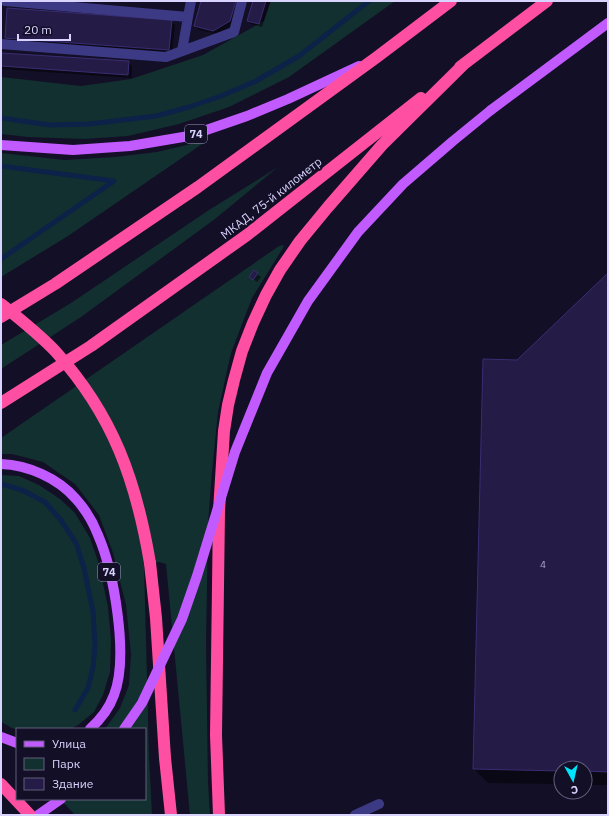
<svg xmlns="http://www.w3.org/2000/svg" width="609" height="816" font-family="'IBM Plex Sans',sans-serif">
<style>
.green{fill:#12302f}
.shadow{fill:#0007}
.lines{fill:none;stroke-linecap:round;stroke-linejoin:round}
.stream{stroke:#0c2248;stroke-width:5}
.building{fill:#241b47;stroke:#3b2d73}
.lane{stroke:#3d3a85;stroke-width:10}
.primary{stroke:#c25bff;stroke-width:10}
.highway{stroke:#ff4fa3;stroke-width:12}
.primary-bridge{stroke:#c25bff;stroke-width:10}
.highway-bridge{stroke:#ff4fa3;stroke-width:12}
.labels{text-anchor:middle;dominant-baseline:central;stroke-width:4;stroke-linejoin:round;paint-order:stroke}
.number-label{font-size:10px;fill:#aca6d1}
.shield{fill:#130f26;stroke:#9e99be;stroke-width:1}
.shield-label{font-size:11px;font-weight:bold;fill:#d9d4ff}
.street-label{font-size:12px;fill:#d9d4ff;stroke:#130f26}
</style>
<rect width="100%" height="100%" fill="#130f26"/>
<!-- green -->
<path class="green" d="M 271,1 L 395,1 L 289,77 L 229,107 L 179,124 L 128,136 L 84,139 L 28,137 L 1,134 L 1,77 L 81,86 L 131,79 L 203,55 L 264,21 Z
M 208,140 L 68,236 L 1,277 L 1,153 L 65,160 L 115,157 L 157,152 Z
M 278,167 L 215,219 L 81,317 L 1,369 L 1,345 L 71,303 L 209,210 Z
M 284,245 L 283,248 L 252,298 L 231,353 L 218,412 L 212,472 L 208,524 L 206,643 L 208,782 L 210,815 L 190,815 L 166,564 L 159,562 L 144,564 L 149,756 L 152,815 L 75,815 L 60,799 L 145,799 L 145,729 L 105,729 L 120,708 L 129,685 L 131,654 L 126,605 L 113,553 L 99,515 L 75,484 L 43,462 L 12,454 L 1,454 L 1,438 L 279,246 Z
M 1,475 L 19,476 L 39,485 L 60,499 L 75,513 L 90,538 L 99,564 L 108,607 L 111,640 L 110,672 L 103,695 L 94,712 L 78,725 L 70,729 L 17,729 L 17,730 L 12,728 L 1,722 Z"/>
<!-- shadow -->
<path class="shadow" d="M 163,1 L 183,1 L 183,2 Z
M 202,1 L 240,1 L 233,24 L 217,34 L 199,30 L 195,26 Z
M 254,1 L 270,1 L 262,27 L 251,24 L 248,21 Z
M 171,21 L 175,25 L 172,53 L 9,41 L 6,37 Z
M 1,54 L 129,62 L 132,66 L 132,78 L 1,69 Z
M 257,274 L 261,277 L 257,282 L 250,277 Z
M 608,275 L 608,785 L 585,785 L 585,768 L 561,768 L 561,784 L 488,783 L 474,769 L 484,360 L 517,361 Z"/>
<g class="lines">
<!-- stream -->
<path class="stream" d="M 1,118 L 50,125 L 89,124 L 156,116 L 189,107 L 221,96 L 256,81 L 299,56 L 369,1
M 1,166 L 114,181 L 1,259
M 1,484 L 22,490 L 45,502 L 60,519 L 76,543 L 84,568 L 93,612 L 95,645 L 93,667 L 88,688 L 75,710"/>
</g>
<!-- building -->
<path class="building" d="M 201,1 L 236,1 L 230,21 L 213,31 L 194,26 Z
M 253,1 L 266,1 L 259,24 L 247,21 Z
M 7,8 L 172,20 L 169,50 L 5,38 Z
M 1,53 L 129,61 L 128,75 L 1,66 Z
M 254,270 L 258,273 L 253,280 L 249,277 Z
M 608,273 L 608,772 L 585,771 L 585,768 L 561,768 L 561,771 L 473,769 L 483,359 L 517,360 Z"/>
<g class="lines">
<!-- lane -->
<path class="lane" d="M 5,1 L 188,17 L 182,51
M 188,17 L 191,1
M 1,44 L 166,57 L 234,32 L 242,1
M 355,815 L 379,804"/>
<!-- primary -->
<path class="primary" d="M 491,110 L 608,23
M 1,145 L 73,150 L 130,146 L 189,136 L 247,116 L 288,99 L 359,66
M 1,464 C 28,465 58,478 76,499 C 85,509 93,522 98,535 C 114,572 129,657 114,695 C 109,709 101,719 90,729
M 1,737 L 17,743
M 38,815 L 61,799"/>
<!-- highway -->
<path class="highway" d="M 460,67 L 547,1
M 1,317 L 55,284 L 198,187 L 377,57 L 451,1
M 1,403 L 91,346 L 247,235 L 421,98
M 150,563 L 156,618 L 165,758 L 171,815
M 1,784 L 30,815
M 219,815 L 216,735 L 219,511 L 224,431 L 228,405 L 234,380 L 242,351 L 253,323 L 266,295 L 280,270 L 300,241 L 328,207 L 382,145 L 465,63"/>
<!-- primary-bridge -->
<path class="primary-bridge" d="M 124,729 L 142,703 L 182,619 L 197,576 L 235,452 L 267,373 L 308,301 L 358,232 L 403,184 L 453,141 L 491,110"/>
<!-- highway-bridge -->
<path class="highway-bridge" d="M 1,304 C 20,319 39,334 56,352 C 113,415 136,480 150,563"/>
</g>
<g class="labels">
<!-- number labels -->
<g class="number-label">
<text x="543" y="564">4</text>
</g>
<!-- shield labels -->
<g class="shield">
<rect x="185" y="125" width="22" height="18" rx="3"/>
<rect x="98" y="563" width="22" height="18" rx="3"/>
</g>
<g class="shield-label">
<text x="196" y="134">74</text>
<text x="109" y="572">74</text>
</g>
<!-- street labels -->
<g class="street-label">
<text transform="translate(271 198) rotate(-38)">МКАД, 75-й километр</text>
</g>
</g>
<!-- border -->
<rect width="609" height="816" fill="none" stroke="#d9d4ff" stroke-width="4"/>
<!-- legend -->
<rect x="16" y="728" width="130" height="72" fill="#130f26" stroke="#625e7d"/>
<rect x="24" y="741" width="20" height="6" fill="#c25bff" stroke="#625e7d"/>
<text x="52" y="748" font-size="12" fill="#d9d4ff">Улица</text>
<rect x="24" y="758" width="20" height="12" fill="#12302f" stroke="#625e7d"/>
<text x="52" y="768" font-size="12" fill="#d9d4ff">Парк</text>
<rect x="24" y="778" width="20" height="12" fill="#241b47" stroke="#625e7d"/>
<text x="52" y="788" font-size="12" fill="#d9d4ff">Здание</text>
<!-- north arrow -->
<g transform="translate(573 780) rotate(172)"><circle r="19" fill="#130f26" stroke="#625e7d"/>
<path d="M0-3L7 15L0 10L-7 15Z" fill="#00e5ff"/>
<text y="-6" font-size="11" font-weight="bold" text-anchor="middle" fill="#d9d4ff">С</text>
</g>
<!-- scale -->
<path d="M18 34v6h52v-6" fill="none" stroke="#d9d4ff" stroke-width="2"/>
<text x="24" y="34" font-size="12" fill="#d9d4ff" stroke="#130f26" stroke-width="3" paint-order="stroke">20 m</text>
</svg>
